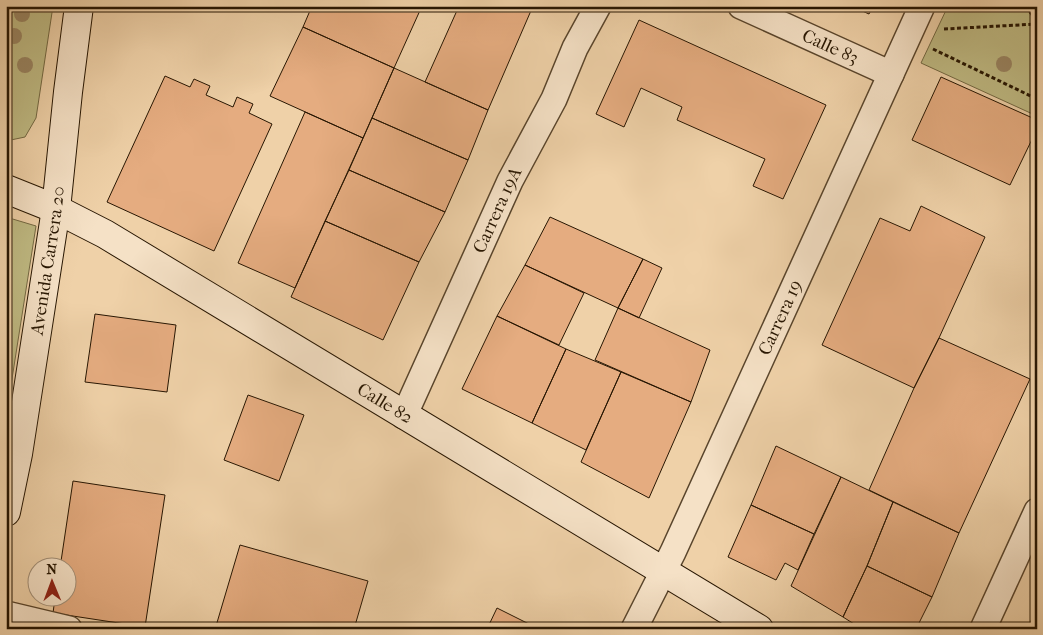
<svg xmlns="http://www.w3.org/2000/svg" width="1043" height="635" font-family="'IM FELL French Canon',serif">
<style>
.green{fill:#bfba83;stroke:#736842}
.building{fill:#e5ac80;stroke:#271602}
.lines{fill:none;stroke-linecap:round;stroke-linejoin:round}
.minor-casing{stroke:#59452c;stroke-width:28}
.secondary-casing{stroke:#271602;stroke-width:30}
.path{stroke:#271602;stroke-width:3;stroke-dasharray:4 2.5;stroke-linecap:butt}
.minor{stroke:#f5e1c6;stroke-width:25}
.secondary{stroke:#f5e1c6;stroke-width:28}
.tree{fill:#9a8562}
.labels{text-anchor:middle;dominant-baseline:central;stroke-width:4;stroke-linejoin:round;paint-order:stroke}
.street-label{font-size:18px;fill:#271602;stroke:#f5e1c6}
</style>
<rect width="100%" height="100%" fill="#efd1a8"/>
<filter id="stains"><feTurbulence type="fractalNoise" baseFrequency=".004" numOctaves="4"/><feColorMatrix values="0 0 0 0 .2 0 0 0 0 .09 0 0 0 0 .02 0 0 0 .5 -.17"/></filter>
<radialGradient id="worn" r=".72"><stop offset=".6" stop-color="#630" stop-opacity="0"/><stop offset="1" stop-color="#630" stop-opacity=".3"/></radialGradient>
<!-- green -->
<path class="green" d="M 6,6 L 53,6 L 36,118 L 25,137 L 6,141 Z
M 948,6 L 1037,6 L 1037,116 L 921,63 Z
M 6,217 L 36,226 L 6,417 Z"/>
<!-- building -->
<path class="building" d="M 312,6 L 422,6 L 394,68 L 303,27 Z
M 459,6 L 533,6 L 488,110 L 425,82 Z
M 851,6 L 873,6 L 869,14 Z
M 639,20 L 826,105 L 783,199 L 753,186 L 765,159 L 677,120 L 682,107 L 641,88 L 624,127 L 596,114 Z
M 303,27 L 394,68 L 363,138 L 270,96 Z
M 394,68 L 488,110 L 468,160 L 372,118 Z
M 165,76 L 190,87 L 194,79 L 210,86 L 206,95 L 233,107 L 237,97 L 253,104 L 249,113 L 272,124 L 214,251 L 107,202 Z
M 941,77 L 1037,120 L 1037,129 L 1010,185 L 912,140 Z
M 305,112 L 363,138 L 295,288 L 238,263 Z
M 372,118 L 468,160 L 445,212 L 349,170 Z
M 349,170 L 445,212 L 419,262 L 325,221 Z
M 921,206 L 985,237 L 939,338 L 914,388 L 822,345 L 880,218 L 910,231 Z
M 550,217 L 643,259 L 618,308 L 525,265 Z
M 325,221 L 419,262 L 383,340 L 291,297 Z
M 643,259 L 662,268 L 639,318 L 618,308 Z
M 525,265 L 584,293 L 559,345 L 497,316 Z
M 618,308 L 710,350 L 691,402 L 595,360 Z
M 95,314 L 176,325 L 167,392 L 85,382 Z
M 497,316 L 566,349 L 532,423 L 462,389 Z
M 939,338 L 1030,379 L 959,533 L 869,490 L 914,388 Z
M 566,349 L 621,372 L 586,450 L 532,423 Z
M 621,372 L 691,402 L 649,498 L 581,462 Z
M 248,395 L 304,415 L 279,481 L 224,460 Z
M 776,446 L 841,477 L 814,534 L 751,505 Z
M 841,477 L 893,502 L 867,566 L 843,617 L 791,586 Z
M 73,481 L 165,495 L 145,627 L 53,613 L 55,598 L 68,598 L 68,568 L 60,568 Z
M 893,502 L 959,533 L 932,597 L 867,566 Z
M 751,505 L 814,534 L 798,570 L 785,563 L 776,580 L 728,557 Z
M 240,545 L 368,581 L 354,629 L 226,629 L 216,626 Z
M 867,566 L 932,597 L 916,629 L 862,629 L 843,617 Z
M 497,608 L 539,629 L 487,629 Z
M 1037,608 L 1037,626 L 1030,623 Z
M 1030,623 L 1037,626 L 1037,629 L 1027,629 Z"/>
<g class="lines">
<!-- minor casing -->
<g class="minor-casing">
<g id="minor">
<path id="s1" d="M 741,6 L 891,74"/>
<path id="s2" d="M 404,416 L 510,181 L 554,99 L 575,48 L 598,6"/>
<path d="M 6,614 L 69,629"/>
<path id="s3" d="M 634,629 L 673,552 L 922,6"/>
<path d="M 983,629 L 1037,511"/>
</g>
</g>
<!-- secondary casing -->
<g class="secondary-casing">
<g id="secondary">
<path id="s4" d="M 6,189 L 56,209 L 105,234 L 759,629"/>
<path id="s5" d="M 6,512 L 18,454 L 56,209 L 68,92 L 79,6"/>
</g>
</g>
<!-- path -->
<path class="path" d="M 1026,6 L 1037,22
M 944,29 L 1037,24
M 933,49 L 1037,99"/>
<!-- minor -->
<use href="#minor" class="minor"/>
<!-- secondary -->
<use href="#secondary" class="secondary"/>
</g>
<!-- trees -->
<g class="tree">
<circle cx="22" cy="14" r="8"/>
<circle cx="14" cy="36" r="8"/>
<circle cx="1004" cy="64" r="8"/>
<circle cx="25" cy="65" r="8"/>
</g>
<g class="labels">
<!-- street labels -->
<g class="street-label">
<text stroke="none"><textPath href="#s1" startOffset="98">Calle 83</textPath></text>
<text stroke="none"><textPath href="#s2" startOffset="226">Carrera 19A</textPath></text>
<text stroke="none"><textPath href="#s5" startOffset="255">Avenida Carrera 20</textPath></text>
<text stroke="none"><textPath href="#s3" startOffset="344">Carrera 19</textPath></text>
<text stroke="none"><textPath href="#s4" startOffset="436">Calle 82</textPath></text>
</g>
</g>
<!-- margin -->
<rect width="1043" height="635" fill="none" stroke="#efd1a8" stroke-width="25"/>
<rect x="8" y="8" width="1028" height="620" fill="none" stroke="#271602" stroke-width="2.5"/>
<rect x="12" y="12" width="1018" height="610" fill="none" stroke="#271602"/>
<!-- north arrow -->
<g transform="translate(52 582) rotate(359)"><circle r="24" fill="#f5e1c6" stroke="#a39078"/>
<path d="M0-4L9 19L0 12L-9 19Z" fill="#8f2418"/>
<text y="-8" font-size="14" font-weight="bold" text-anchor="middle" fill="#271602">N</text>
</g>
<rect width="100%" height="100%" filter="url(#stains)"/>
<rect width="100%" height="100%" fill="url(#worn)"/>
</svg>
